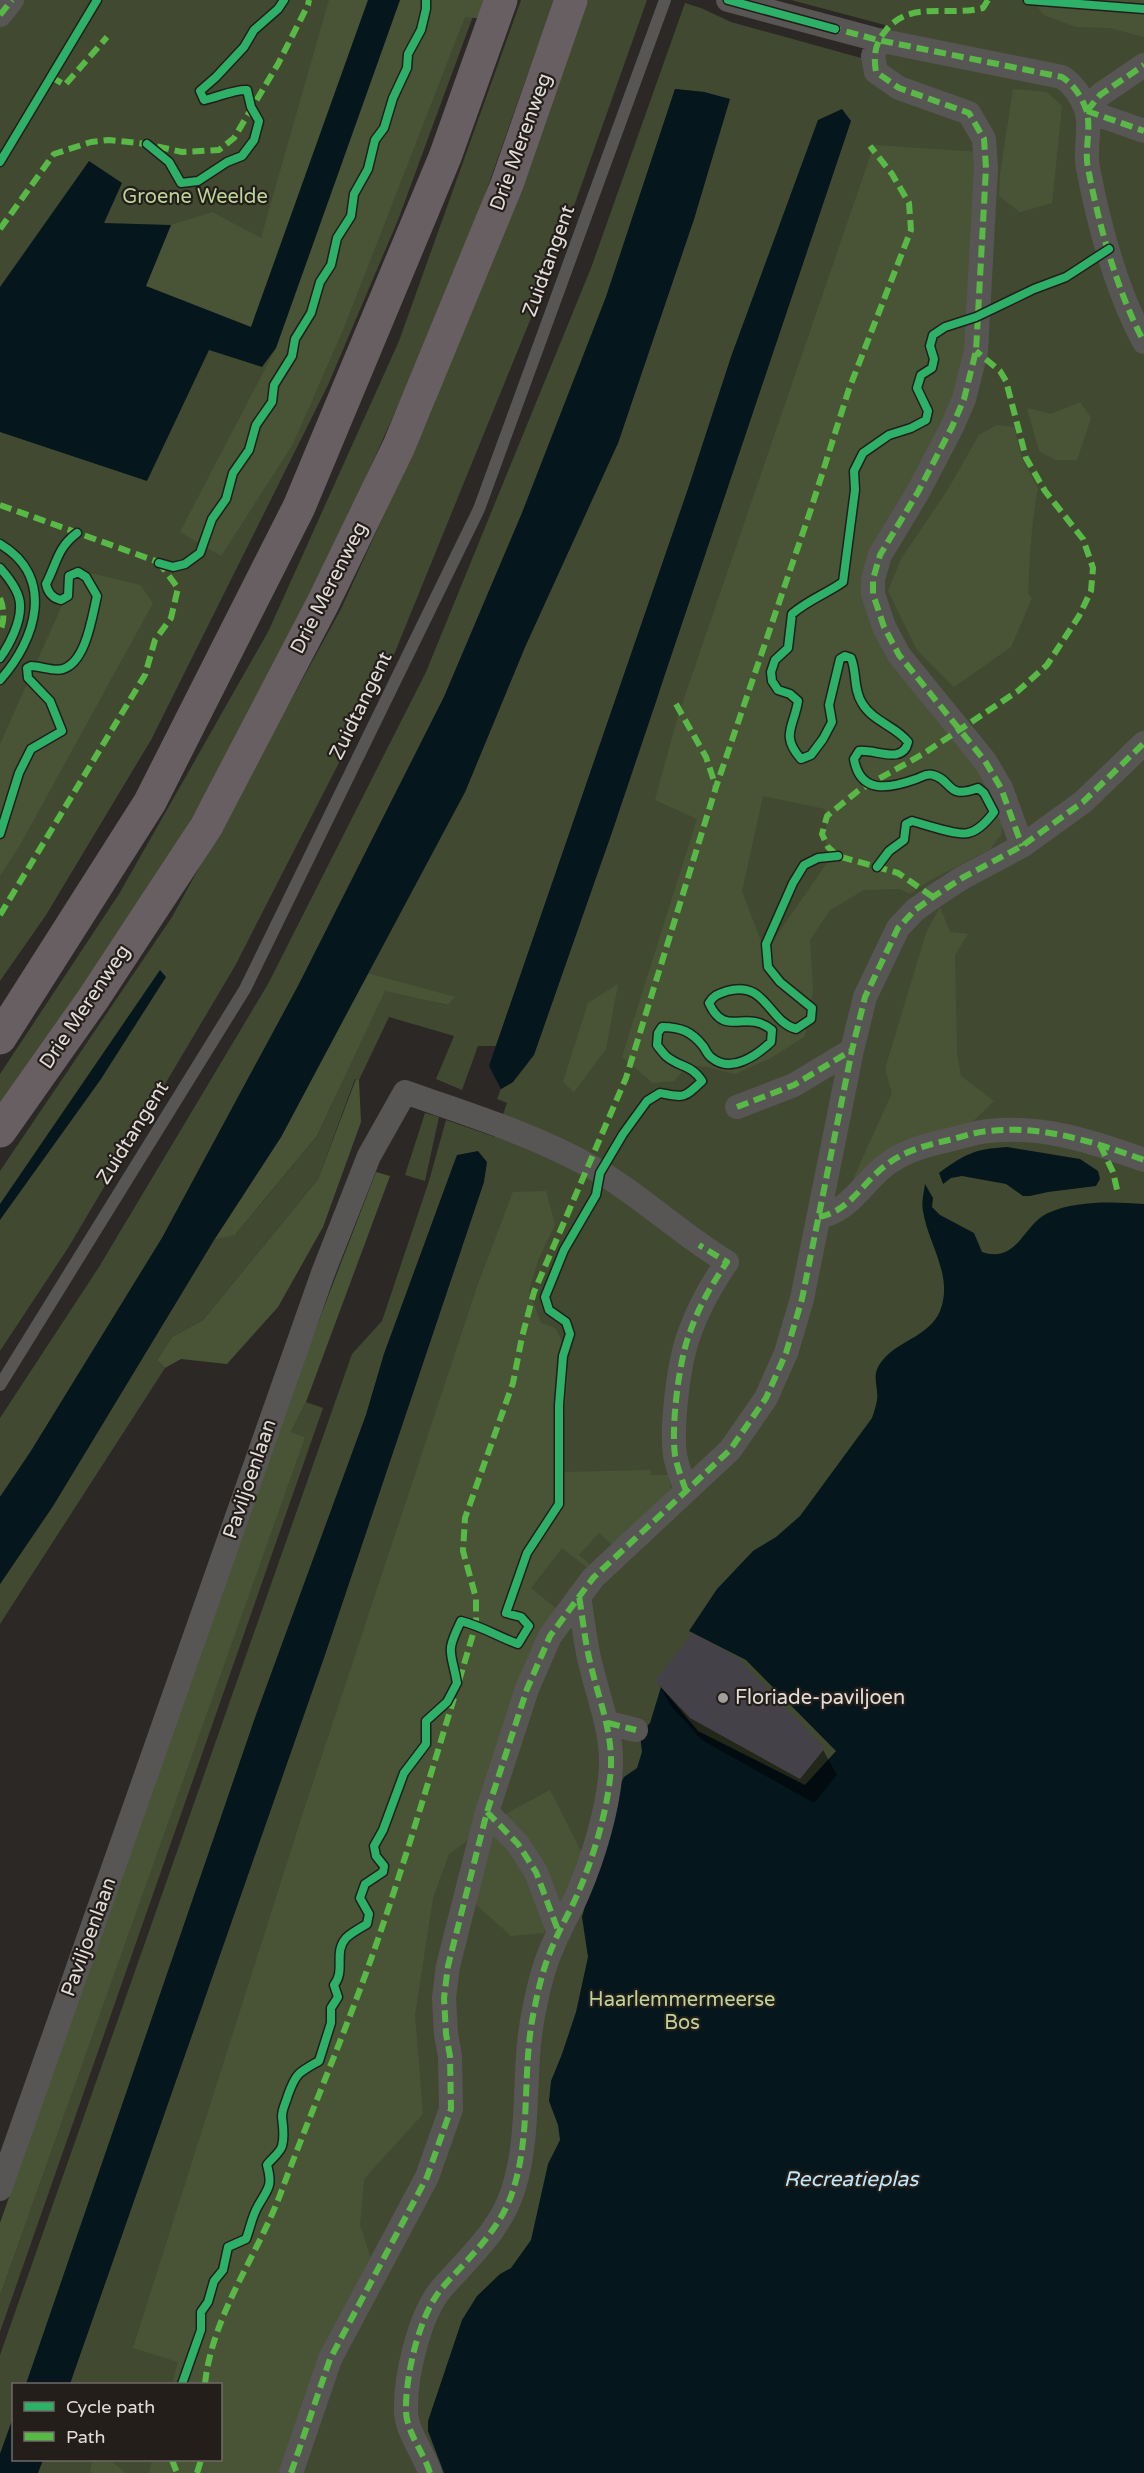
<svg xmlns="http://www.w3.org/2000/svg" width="1144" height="2473" font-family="'Varela Round',sans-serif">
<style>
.green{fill:#414a31}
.forest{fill:#495437;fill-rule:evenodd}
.water{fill:#05161d}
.shadow{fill:#0007}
.building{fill:#444248}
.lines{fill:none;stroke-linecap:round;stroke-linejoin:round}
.lane{stroke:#585654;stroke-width:12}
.street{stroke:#585654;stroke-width:24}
.highway{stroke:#685f62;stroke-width:33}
.quiet{stroke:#58b947;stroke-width:6;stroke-dasharray:12 6;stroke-linecap:butt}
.cycleway-casing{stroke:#241e1a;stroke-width:11}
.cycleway{stroke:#2db169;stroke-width:8}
.poi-dot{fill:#a19e9b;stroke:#241e1a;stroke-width:2}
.labels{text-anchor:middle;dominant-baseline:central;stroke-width:4.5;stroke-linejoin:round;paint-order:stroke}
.street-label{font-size:20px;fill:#e1ddda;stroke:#241e1a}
.park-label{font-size:20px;fill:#bcd499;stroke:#241e1a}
.poi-label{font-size:20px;fill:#e1ddda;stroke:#241e1a;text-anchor:start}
.water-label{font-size:21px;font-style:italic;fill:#bde6f9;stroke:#241e1a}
</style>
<rect width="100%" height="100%" fill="#2b2826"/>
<!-- green -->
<path class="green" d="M 0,0 L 479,0 L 398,220 L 328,385 L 151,740 L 46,915 L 0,981 Z
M 521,0 L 554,0 L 456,276 L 310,602 L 133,926 L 0,1121 L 0,1074 L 119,894 L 268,632 L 399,341 Z
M 581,0 L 647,0 L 557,254 L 393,657 L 235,966 L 68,1248 L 0,1351 L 0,1171 L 172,917 L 341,609 L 431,412 Z
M 791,0 L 1144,0 L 1144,2473 L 29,2473 L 33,2460 L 220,2460 L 220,2384 L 60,2384 L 457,1155 L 384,1354 L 366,1415 L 256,1715 L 45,2333 L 26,2384 L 14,2384 L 13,2418 L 0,2454 L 0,2355 L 352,1354 L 382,1321 L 429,1181 L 446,1120 L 495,1137 L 507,1103 L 497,1099 L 501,1089 L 513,1082 L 610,838 L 658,696 L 732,354 L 689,486 L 496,1046 L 478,1046 L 462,1090 L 436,1079 L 454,1036 L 389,1017 L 359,1080 L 355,1079 L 318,1179 L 203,1320 L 172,1337 L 157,1360 L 165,1368 L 0,1624 L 0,1584 L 53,1506 L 214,1240 L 236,1234 L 317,1136 L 385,990 L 447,1005 L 454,998 L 368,973 L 465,792 L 525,647 L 618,443 L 694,219 L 729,99 L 704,92 L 675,89 L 606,297 L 522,513 L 444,697 L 298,986 L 162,1238 L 31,1451 L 0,1497 L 0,1418 L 99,1267 L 268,984 L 426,672 L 591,268 L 685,3 L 701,8 L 731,22 L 872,61 L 885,25 Z
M 425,1113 L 439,1117 L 425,1181 L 405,1175 Z
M 306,1402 L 323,1408 L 0,2332 L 0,2296 L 304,1437 L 291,1432 Z"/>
<!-- forest -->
<path class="forest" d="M 329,0 L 368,0 L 251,327 L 146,286 L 171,225 L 212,212 L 261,238 Z
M 400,0 L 491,0 L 484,19 L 465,17 L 345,325 L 293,444 L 221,556 L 180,532 L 276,348 Z
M 1032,0 L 1144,0 L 1144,37 L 1110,28 L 1076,27 L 1044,15 Z
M 1013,89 L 1047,92 L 1062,106 L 1052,203 L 1020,212 L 999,196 L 1000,175 Z
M 874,145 L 979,152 L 969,351 L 960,397 L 868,595 L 980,766 L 1004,819 L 1001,835 L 990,849 L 927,882 L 910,894 L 900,889 L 864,890 L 830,910 L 810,940 L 813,989 L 805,1036 L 771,1058 L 735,1074 L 707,1067 L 688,1065 L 674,1081 L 653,1083 L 622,1057 L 697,819 L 655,800 L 678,716 ZM 763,796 L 825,809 L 827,863 L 765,952 L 742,891 Z
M 1080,402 L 1091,418 L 1077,460 L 1055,460 L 1039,451 L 1027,408 L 1051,414 Z
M 997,425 L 1014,427 L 1022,459 L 1038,488 C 1031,523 1030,557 1028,593 L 1032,598 L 1011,647 L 954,687 L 917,650 L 888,591 L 901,559 L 947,491 L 979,435 Z
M 78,570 L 140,585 L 153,603 L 20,845 L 0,876 L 0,744 Z
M 940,907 L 950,932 L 968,934 L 955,955 L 957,1054 L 961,1076 L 994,1101 L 964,1130 L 855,1188 L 854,1177 L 892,1093 L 885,1069 L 926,933 Z
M 368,973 L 455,997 L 448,1005 L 385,991 L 317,1136 L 235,1235 L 214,1240 L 281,1137 Z
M 618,984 L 606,1049 L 574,1092 L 563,1082 L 588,1003 Z
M 356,1079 L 359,1080 L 361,1122 L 323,1227 L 278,1307 L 227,1364 L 181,1359 L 165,1368 L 157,1360 L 172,1337 L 203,1320 L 318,1179 Z
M 376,1172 L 390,1176 L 306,1402 L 291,1432 L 305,1437 L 0,2296 L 0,2223 L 278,1427 Z
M 546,1191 L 555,1225 L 538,1260 L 529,1291 L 541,1323 L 555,1328 C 576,1363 565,1391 563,1429 C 562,1443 563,1458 563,1472 L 651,1470 L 650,1475 L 669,1475 L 671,1492 L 612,1545 L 599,1533 L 579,1555 L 592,1566 L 589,1569 L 562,1548 L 531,1588 L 558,1610 L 471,1838 L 449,1854 L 433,1898 L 415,2015 L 423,2114 L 364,2179 L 360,2225 L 371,2259 L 281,2473 L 149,2473 L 152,2460 L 220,2460 L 220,2384 L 172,2384 L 178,2362 L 133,2348 L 300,1822 L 478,1284 L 513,1192 Z
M 550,1790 L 585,1859 L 564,1909 L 502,1816 Z
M 491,1832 L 515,1849 L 546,1921 L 544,1933 L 511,1936 L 472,1901 Z
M 92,2460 L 110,2460 L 126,2473 L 90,2473 Z"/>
<!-- water -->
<path class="water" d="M 368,0 L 400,0 L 276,348 L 262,367 L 209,350 L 147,481 L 0,432 L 0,287 L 89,161 L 122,183 L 104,223 L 171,225 L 146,286 L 251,327 Z
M 675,89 L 704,92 L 730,99 L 694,219 L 618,443 L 525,647 L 465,792 L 281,1137 L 214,1240 L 53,1506 L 0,1584 L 0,1497 L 31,1451 L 162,1238 L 298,986 L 444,697 L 522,513 L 606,297 Z
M 842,109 L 851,121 L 610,838 L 534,1055 L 513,1082 L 501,1089 L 489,1066 L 689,486 L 732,354 L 818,120 Z
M 160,970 L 166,977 L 101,1079 L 0,1220 L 0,1204 Z
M 1007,1147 L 1080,1159 L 1098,1171 L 1100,1179 L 1096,1186 L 1048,1192 L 1030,1196 L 1023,1196 L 1006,1184 L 962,1176 L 951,1178 L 943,1184 L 939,1173 C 965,1154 974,1149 1007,1147 Z
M 478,1151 L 487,1162 L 484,1182 L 325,1655 L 70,2384 L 26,2384 L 256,1715 L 366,1415 L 384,1354 L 457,1155 Z
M 925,1184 L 933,1198 L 932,1207 L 940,1215 L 974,1233 L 982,1252 C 1018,1264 1023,1224 1048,1213 C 1077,1200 1114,1202 1144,1204 L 1144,2473 L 444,2473 L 428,2431 L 428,2421 L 462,2320 L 477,2296 L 500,2274 L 511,2268 L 531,2240 L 548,2164 L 560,2140 L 558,2125 L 549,2101 L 551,2081 L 562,2054 L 576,2012 L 588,1957 L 582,1917 L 616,1793 L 624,1777 L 637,1768 L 642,1752 L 640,1734 L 650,1723 L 661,1687 L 698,1731 L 805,1785 L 836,1751 L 746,1660 L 689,1631 L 717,1589 L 753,1551 L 776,1537 L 800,1516 L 872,1418 C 874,1412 876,1406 877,1400 C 879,1385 870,1376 882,1361 C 899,1339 934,1336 942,1305 C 951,1272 928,1243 923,1211 C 921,1202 924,1193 925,1184 Z
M 13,2418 L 14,2460 L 43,2460 L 38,2473 L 0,2473 L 0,2454 Z"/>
<!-- shadow -->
<path class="shadow" d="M 657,1681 L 822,1748 L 837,1775 L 814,1803 L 702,1740 L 671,1706 Z"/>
<!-- building -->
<path class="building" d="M 692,1633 L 737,1657 L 825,1748 L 800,1779 L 690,1718 L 655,1681 Z"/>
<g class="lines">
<!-- lane -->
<path class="lane" d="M 0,1385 L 245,989 L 479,509 L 665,0"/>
<!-- street -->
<path class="street" d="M 728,0 L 878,40 L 1062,77 C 1074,85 1081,96 1086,109 C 1092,127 1084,150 1088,168 C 1099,226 1117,291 1144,342
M 0,15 L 12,0
M 878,40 L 873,56 L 876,72 L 899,88 L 969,113 L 984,139 L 986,168 L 976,351 L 964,399 L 952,427 L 918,492 L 880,555 L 873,579 L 873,594 L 884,627 L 899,655 L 985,761 L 1001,788 L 1022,846
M 1087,111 L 1100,95 L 1144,65
M 1087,111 L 1144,131
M 737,1107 L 794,1085 L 852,1050
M 819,1217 C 850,1211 862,1183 886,1165 C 904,1151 926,1145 949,1140 C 962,1137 975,1132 989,1131 C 1043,1125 1094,1142 1144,1160
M 608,1723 L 636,1730
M 487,1812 L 518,1844 L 536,1872 L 559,1933
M 0,2189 L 323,1273 L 369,1156 L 405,1092 C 466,1114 530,1133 588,1165 C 637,1192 679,1233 727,1262 C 712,1284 699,1306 690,1332 C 679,1359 671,1426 675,1455 C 677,1467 682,1479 686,1491
M 291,2473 L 330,2359 L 427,2177 L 451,2109 L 450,2056 L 446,2034 L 444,1998 L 448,1966 L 487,1812 L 527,1689 L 550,1636 L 593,1578 L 730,1450 L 766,1398 L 786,1353 L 802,1299 L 852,1050 L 865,997 L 898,928 L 915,910 L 933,897 L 962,878 L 1022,846 L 1083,802 L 1144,743
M 430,2473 C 424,2453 407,2433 406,2412 C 405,2377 419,2315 442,2288 C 470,2256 502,2229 514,2187 C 532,2128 521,2066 535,2006 C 539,1985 545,1962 554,1943 C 561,1926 571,1910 578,1893 C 594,1856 609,1806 611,1766 C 612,1730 599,1700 591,1666 C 585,1643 583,1620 579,1596"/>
<!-- highway -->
<path class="highway" d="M 0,1038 L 150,802 L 299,507 L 445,157 L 501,0
M 0,1131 L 93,999 L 206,827 L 323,603 L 399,446 L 507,184 L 571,0"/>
<!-- quiet -->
<path class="quiet" d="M 988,0 L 983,8 C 949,17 912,0 887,29 C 875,43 873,54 876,72 L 899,88 L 969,113 L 984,139 L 986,168 L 976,351 L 964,399 L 952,427 L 918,492 L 880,555 L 873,579 L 873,594 L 884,627 L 899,655 L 985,761 L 1001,788 L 1022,846
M 0,15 L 12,0
M 829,27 L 878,40 L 1062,77 C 1074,85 1081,96 1086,109 C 1092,127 1084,150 1088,168 C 1099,226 1117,291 1144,342
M 51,77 L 65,85 L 107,37
M 1087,111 L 1100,95 L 1144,65
M 1087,111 L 1144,131
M 0,229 L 54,154 L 91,142 L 109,140 L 147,144 L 182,152 L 219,150 L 234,138 L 278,64 L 308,5 L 309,0
M 0,505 L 164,564
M 0,598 C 4,608 5,621 0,631
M 676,704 L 706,757 L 716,787
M 933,897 L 898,873 L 838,856 L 828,847 L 822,834 L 827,816 L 859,790 L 923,754 L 1018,691 L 1047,665 L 1079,616 L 1091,591 L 1093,568 L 1083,539 L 1045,491 L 1026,458 L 1006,381 L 1000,371 L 976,351
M 0,915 L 145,675 L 155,640 L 171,618 L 178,588 L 160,564
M 737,1107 L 794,1085 L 852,1050
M 1100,1145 L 1113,1172 L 1118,1194
M 819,1217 C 850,1211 862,1183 886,1165 C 904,1151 926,1145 949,1140 C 962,1137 975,1132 989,1131 C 1043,1125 1094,1142 1144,1160
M 686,1491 C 682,1479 677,1467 675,1455 C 671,1426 679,1359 690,1332 C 699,1306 712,1284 727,1262 L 699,1245
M 459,1681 L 476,1624 L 476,1598 L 463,1551 L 465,1518 L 513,1383 L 522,1337 L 534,1292 L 626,1078 L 716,787 L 811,509 L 849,389 L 911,230 L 909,203 L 892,174 L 870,146
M 608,1723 L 636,1730
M 487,1812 L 518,1844 L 536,1872 L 559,1933
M 205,2384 C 212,2316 256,2258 280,2195 C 309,2117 342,2040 370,1962 C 401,1875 427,1786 454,1698
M 172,2460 L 177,2473
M 197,2473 L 201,2460
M 291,2473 L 330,2359 L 427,2177 L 451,2109 L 450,2056 L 446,2034 L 444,1998 L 448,1966 L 487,1812 L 527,1689 L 550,1636 L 593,1578 L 730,1450 L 766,1398 L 786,1353 L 802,1299 L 852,1050 L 865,997 L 898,928 L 915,910 L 933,897 L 962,878 L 1022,846 L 1083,802 L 1144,743
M 430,2473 C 424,2453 407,2433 406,2412 C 405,2377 419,2315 442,2288 C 470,2256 502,2229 514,2187 C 532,2128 521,2066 535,2006 C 539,1985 545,1962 554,1943 C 561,1926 571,1910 578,1893 C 594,1856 609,1806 611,1766 C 612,1730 599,1700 591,1666 C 585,1643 583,1620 579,1596"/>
<!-- cycleway casing -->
<g class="cycleway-casing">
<path id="cycleway" d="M 728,0 L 835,29
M 1028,0 L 1144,9
M 147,144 L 169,162 L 181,183 L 198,181 L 227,162 L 242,156 L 254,140 L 259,121 L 251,107 L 247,90 C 234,89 219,97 204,100 L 200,91 L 216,77 L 244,47 L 254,30 L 278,9 L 284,0
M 0,162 L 97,0
M 0,544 C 56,577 36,640 0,680
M 159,563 L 173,567 L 185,564 L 200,553 L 212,519 L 226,499 L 233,473 L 249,450 L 256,425 L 272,402 L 274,385 L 292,356 L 295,339 L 311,313 L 320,282 L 331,265 L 337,238 L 351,216 L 354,194 L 368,169 L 375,140 L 384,128 L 393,98 L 407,68 L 408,54 L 421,30 L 426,9 L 426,0
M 0,568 C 8,577 20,592 20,605 C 21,622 10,644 0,658
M 0,834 L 19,773 L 31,749 L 62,731 L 50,701 L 28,678 L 27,668 L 31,666 C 40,666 55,672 63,669 C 86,662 92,617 97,596 L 86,577 L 78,572 L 69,576 L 68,596 L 61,600 C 52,598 48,593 46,584 C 57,563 57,548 77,533
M 877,867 L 889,851 L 904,840 L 906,824 L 912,821 C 923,824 958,836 968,833 C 978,831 988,820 994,812 L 984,793 L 978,788 C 946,800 953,780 933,775 C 926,773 922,777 916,779 C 888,789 860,794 854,759 L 859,751 C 876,749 903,765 908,742 C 896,726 873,722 862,703 C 853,689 857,672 851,658 L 845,656 L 840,659 L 829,705 L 832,722 L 823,739 L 811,755 L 801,759 C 780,735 794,727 798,701 L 790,694 L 778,690 L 772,681 L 771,672 L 775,660 L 788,648 L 792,614 C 808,600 826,594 843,582 L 855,490 L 854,471 L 863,453 L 889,435 L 911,428 L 926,420 L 928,411 L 917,388 L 921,375 L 932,368 L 934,359 L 930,346 L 933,335 L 945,327 L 976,317 L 1034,289 L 1066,277 L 1109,249
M 182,2384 L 201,2330 L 201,2312 L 208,2302 L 214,2281 L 223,2270 L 228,2247 L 246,2239 C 250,2229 252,2216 258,2206 C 268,2188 273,2187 267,2165 C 271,2159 280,2153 282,2146 C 285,2136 283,2127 282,2117 C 282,2108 286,2103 288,2095 C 296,2073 298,2073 319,2061 L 331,2023 L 331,2008 L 338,1997 L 334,1985 C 346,1970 333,1953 346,1938 C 351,1933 360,1928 367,1924 L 369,1914 L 360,1898 L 365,1884 L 383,1872 L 384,1866 L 376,1856 L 374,1846 L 383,1830 L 404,1773 L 426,1744 L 426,1721 L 447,1702 L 457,1683 C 451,1649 445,1654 461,1621 C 481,1626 499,1637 518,1644 L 529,1626 L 521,1617 L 506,1613 L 527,1553 L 559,1504 L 559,1405 L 563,1356 L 570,1334 L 566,1322 L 549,1310 L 545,1297 L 564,1250 L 596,1195 L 600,1173 L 623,1134 L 647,1101 L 660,1093 C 685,1098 684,1098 702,1081 C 691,1064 680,1068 666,1056 C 663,1053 660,1049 657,1045 L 658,1033 L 662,1027 C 681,1027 692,1032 703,1046 C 706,1050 708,1056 712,1058 C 731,1074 757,1055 771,1042 L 772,1030 C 745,1008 725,1039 709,1003 C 714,995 718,994 727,991 C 766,980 768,1021 796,1029 L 811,1019 L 812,1008 L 780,982 L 768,967 L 766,944 L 793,883 L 804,865 L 818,858 L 838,856"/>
</g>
<!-- cycleway -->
<use href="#cycleway" class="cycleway"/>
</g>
<!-- markers -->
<circle class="poi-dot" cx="723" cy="1698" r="6"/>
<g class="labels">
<!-- street labels -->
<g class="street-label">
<text transform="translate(521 142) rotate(-70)">Drie Merenweg</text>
<text transform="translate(549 261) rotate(-70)">Zuidtangent</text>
<text transform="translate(329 588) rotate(-63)">Drie Merenweg</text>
<text transform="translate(361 706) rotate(-64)">Zuidtangent</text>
<text transform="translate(85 1007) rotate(-56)">Drie Merenweg</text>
<text transform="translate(133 1133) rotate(-58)">Zuidtangent</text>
<text transform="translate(250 1479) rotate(-71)">Paviljoenlaan</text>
<text transform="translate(89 1937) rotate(-70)">Paviljoenlaan</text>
</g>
<!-- park labels -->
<g class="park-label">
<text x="195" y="197">Groene Weelde</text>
<text x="682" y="2000">Haarlemmermeerse<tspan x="682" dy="23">Bos</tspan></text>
</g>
<!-- poi labels -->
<g class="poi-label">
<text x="735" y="1698">Floriade-paviljoen</text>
</g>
<!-- water labels -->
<g class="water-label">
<text x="851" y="2179">Recreatieplas</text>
</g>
</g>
<!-- legend -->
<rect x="12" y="2383" width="210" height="78" fill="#241e1a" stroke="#706a67" stroke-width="1.5"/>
<rect x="24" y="2402" width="30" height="9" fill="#2db169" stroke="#706a67" stroke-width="1.5"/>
<text x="66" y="2413" font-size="18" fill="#e1ddda">Cycle path</text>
<rect x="24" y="2432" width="30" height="9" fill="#58b947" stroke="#706a67" stroke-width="1.5"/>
<text x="66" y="2443" font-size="18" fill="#e1ddda">Path</text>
</svg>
